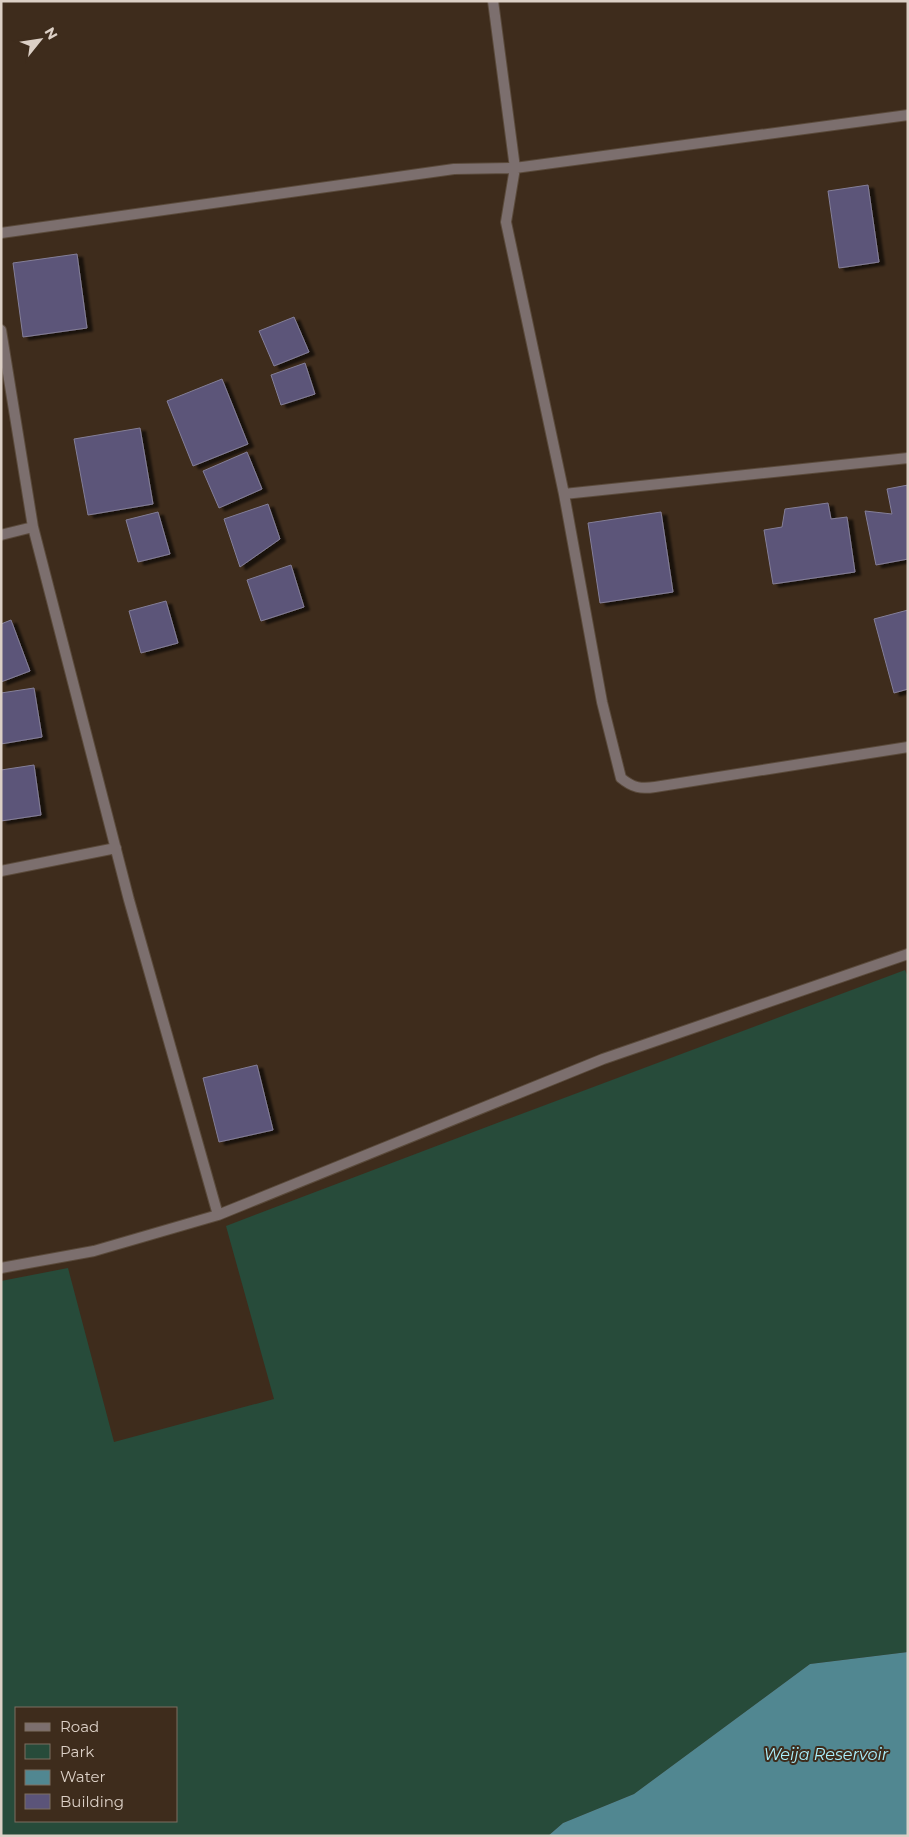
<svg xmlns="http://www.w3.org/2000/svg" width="909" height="1837" font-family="Montserrat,sans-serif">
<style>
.green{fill:#274b3a;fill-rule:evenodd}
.water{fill:#518791}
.building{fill:#5b5479;stroke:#847f98;filter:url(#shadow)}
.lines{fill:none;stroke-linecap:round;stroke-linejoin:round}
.street-casing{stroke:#5a4a3b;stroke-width:12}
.street{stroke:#7c6f6e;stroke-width:10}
.labels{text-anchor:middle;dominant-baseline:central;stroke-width:4;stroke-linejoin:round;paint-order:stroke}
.water-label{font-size:16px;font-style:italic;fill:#abf0fd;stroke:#3e2c1c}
</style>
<defs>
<filter id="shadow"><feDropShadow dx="5.5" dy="3" stdDeviation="1" flood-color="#0009"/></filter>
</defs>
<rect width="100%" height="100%" fill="#3e2c1c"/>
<!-- green -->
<path class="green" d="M 905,970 L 908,977 L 908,1652 L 810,1664 L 634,1794 L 563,1823 L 548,1836 L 1,1836 L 1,1281 L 68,1268 L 114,1442 L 274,1399 L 226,1226 L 505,1120 ZM 16,1708 L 176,1708 L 176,1821 L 16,1821 Z"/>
<!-- water -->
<path class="water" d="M 908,1652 L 908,1836 L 548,1836 L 563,1823 L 634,1794 L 810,1664 Z"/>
<!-- building -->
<path class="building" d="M 868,185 L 879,262 L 839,268 L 828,191 Z
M 77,254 L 87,328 L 23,337 L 13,263 Z
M 294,317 L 309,352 L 274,366 L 259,331 Z
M 305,363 L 315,394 L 281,405 L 271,375 Z
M 222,379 L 248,444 L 193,466 L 167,401 Z
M 140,428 L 153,504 L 88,515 L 74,439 Z
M 247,452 L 262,489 L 219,508 L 203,471 Z
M 908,485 L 908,559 L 876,565 L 865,511 L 892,514 L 887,489 Z
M 828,503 L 831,519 L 847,517 L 855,572 L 773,584 L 764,530 L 782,527 L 785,509 Z
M 268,504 L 280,539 L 240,567 L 224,519 Z
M 158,512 L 170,554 L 138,562 L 126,520 Z
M 661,512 L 673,592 L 600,603 L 588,523 Z
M 291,565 L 304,607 L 261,621 L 247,580 Z
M 166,601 L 178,643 L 141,653 L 129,611 Z
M 908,610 L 908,689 L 894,693 L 874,619 Z
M 11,620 L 30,671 L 1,682 L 1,624 Z
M 34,688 L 42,737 L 1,744 L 1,693 Z
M 34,765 L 41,815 L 1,821 L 1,770 Z
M 257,1065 L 273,1130 L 219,1142 L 203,1078 Z"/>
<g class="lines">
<!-- street casing -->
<g class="street-casing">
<path id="street" d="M 493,1 L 515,168 L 506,222 L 564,494 L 908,458
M 1,233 L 454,169 L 515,168 L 908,115
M 1,330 L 33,527 L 1,535
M 564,494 L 602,702 L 621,778 C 633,788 641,789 655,787 L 908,747
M 33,527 L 129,900 L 218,1215
M 1,871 L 116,848
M 1,1268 L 94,1251 L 218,1215 L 603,1059 L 908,954"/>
</g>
<!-- street -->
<use href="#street" class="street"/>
</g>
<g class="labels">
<!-- water labels -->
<g class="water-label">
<text x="826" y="1754">Weija Reservoir</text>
</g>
</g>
<!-- border -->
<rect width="909" height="1837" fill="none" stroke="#dcd0c6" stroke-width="5"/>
<!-- legend -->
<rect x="15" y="1707" width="162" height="115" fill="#3e2c1c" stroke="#7d6e60"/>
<rect x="25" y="1723" width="25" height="8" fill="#7c6f6e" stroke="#7d6e60"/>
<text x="60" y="1732" font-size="15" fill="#dcd0c6">Road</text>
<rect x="25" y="1744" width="25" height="15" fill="#274b3a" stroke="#7d6e60"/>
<text x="60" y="1757" font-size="15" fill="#dcd0c6">Park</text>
<rect x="25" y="1770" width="25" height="15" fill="#518791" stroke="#7d6e60"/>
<text x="60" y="1782" font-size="15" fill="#dcd0c6">Water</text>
<rect x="25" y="1794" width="25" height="15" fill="#5b5479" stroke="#7d6e60"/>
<text x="60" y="1807" font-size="15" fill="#dcd0c6">Building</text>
<!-- north arrow -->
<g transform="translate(40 40) rotate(60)" stroke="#3e2c1c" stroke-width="4" paint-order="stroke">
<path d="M0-4L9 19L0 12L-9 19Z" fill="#dcd0c6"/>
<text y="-8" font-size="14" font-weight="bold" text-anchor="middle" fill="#dcd0c6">N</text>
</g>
</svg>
